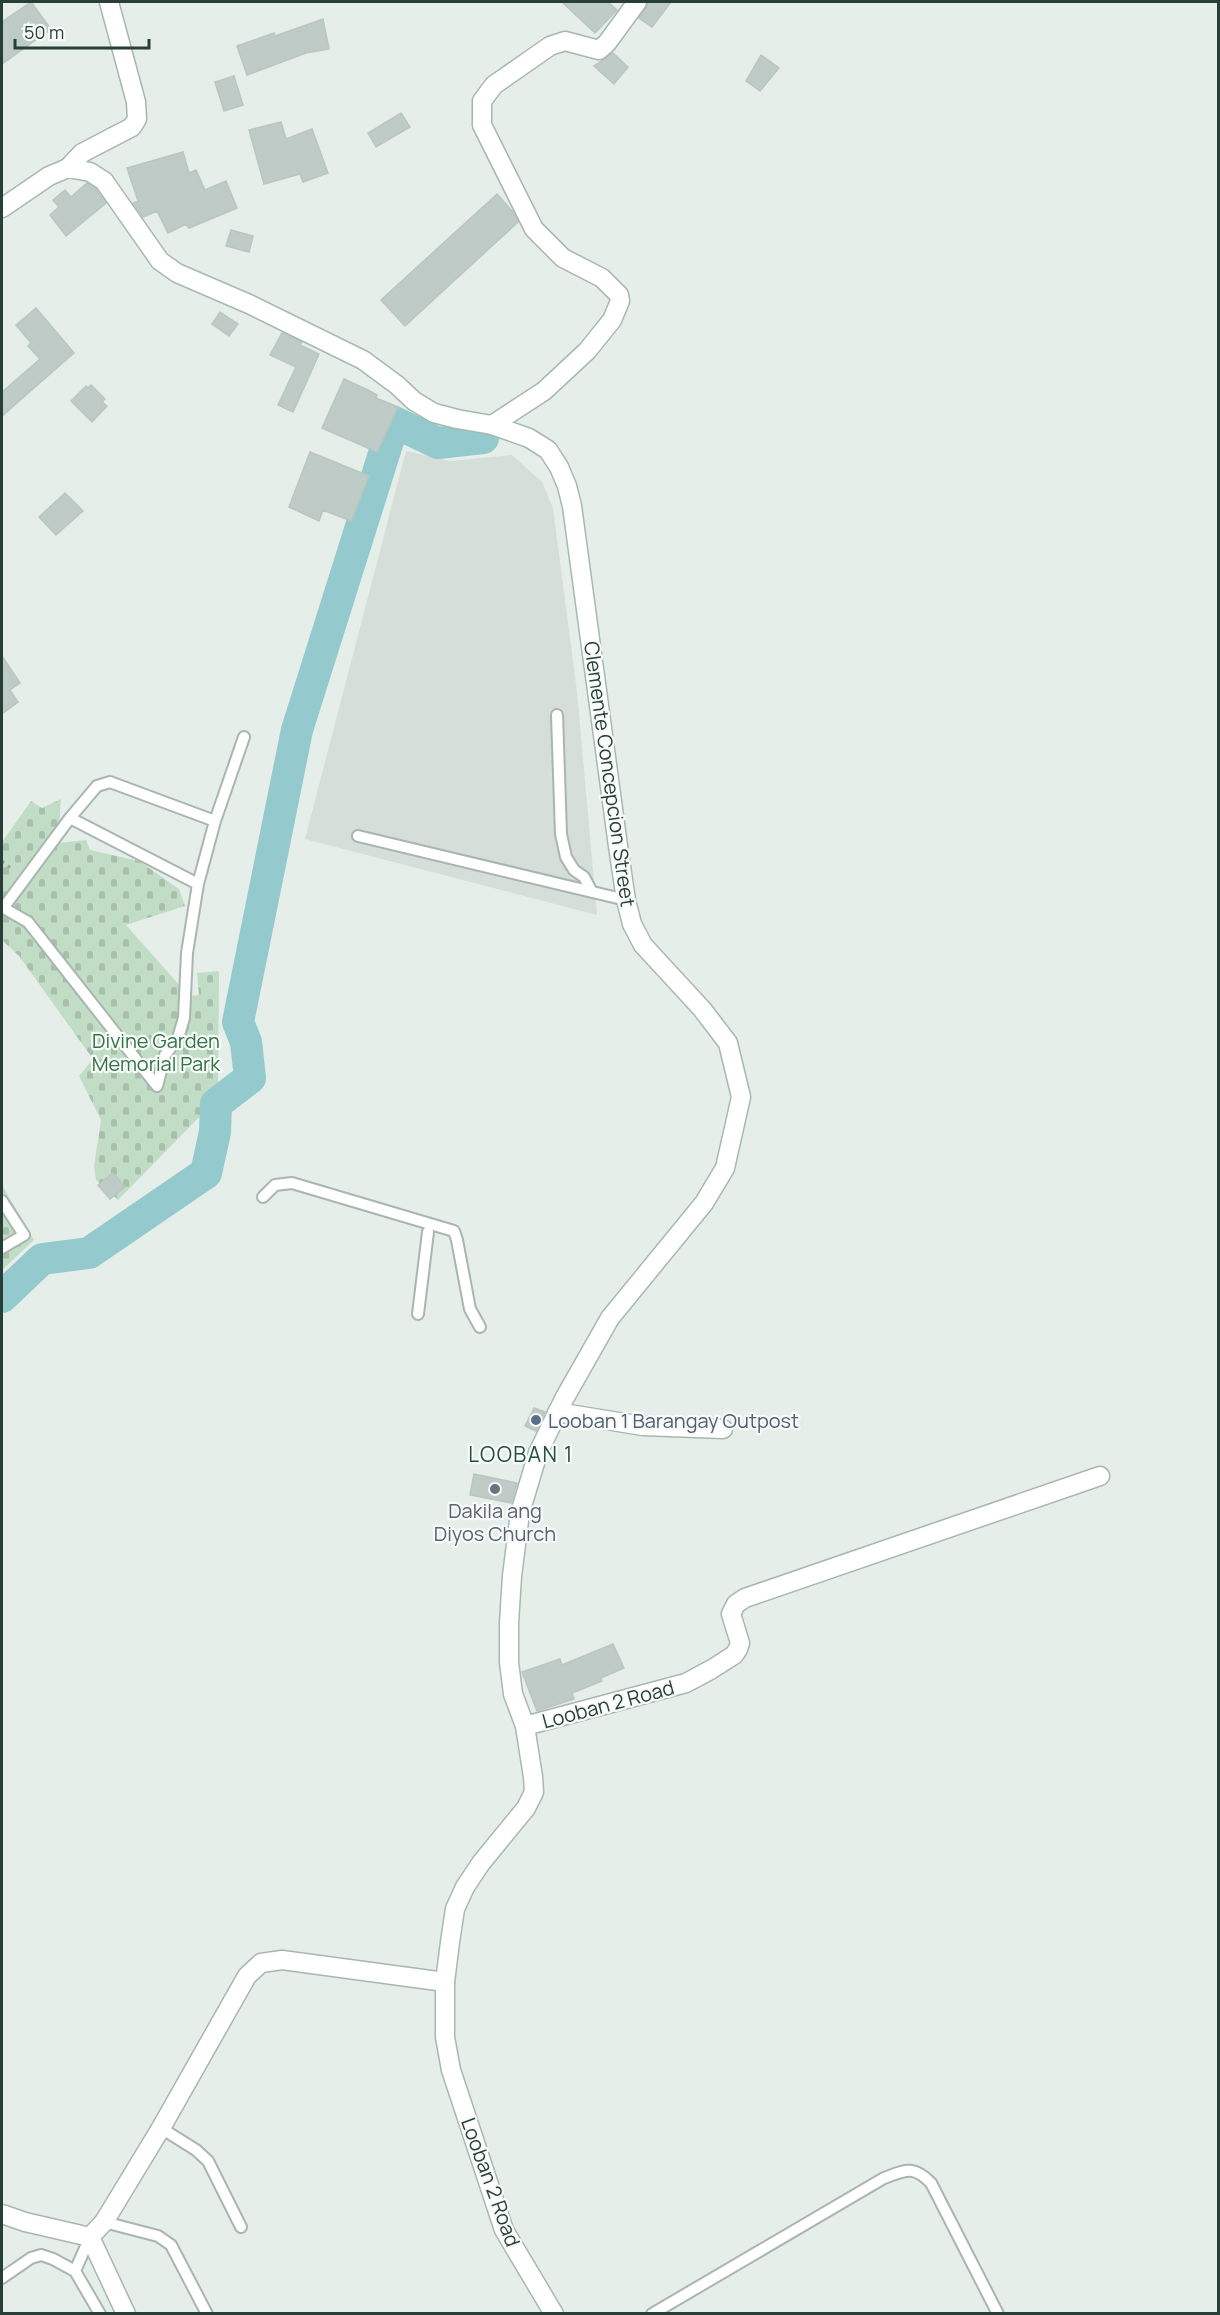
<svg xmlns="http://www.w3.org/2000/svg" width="1220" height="2315" font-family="Manrope,sans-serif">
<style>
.built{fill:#d5ded9}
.cemetery{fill:url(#cemetery-stones)}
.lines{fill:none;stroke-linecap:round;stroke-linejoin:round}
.river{stroke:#94cacd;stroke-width:32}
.building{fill:#bfcbc6;stroke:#b9c7c0;stroke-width:1.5}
.lane-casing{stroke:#a9b6b0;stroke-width:14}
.street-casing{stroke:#a9b6b0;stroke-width:21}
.secondary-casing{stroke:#a6b9b0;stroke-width:21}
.path{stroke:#8aae9f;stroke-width:3;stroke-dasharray:3 4.5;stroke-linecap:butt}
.lane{stroke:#fff;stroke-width:10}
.street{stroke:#fff;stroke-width:18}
.secondary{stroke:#fff;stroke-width:18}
.service-dot{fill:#5c6f8a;stroke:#f7faf8;stroke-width:2}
.worship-dot{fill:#6b7280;stroke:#f7faf8;stroke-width:2}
.labels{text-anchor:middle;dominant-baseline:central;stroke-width:4.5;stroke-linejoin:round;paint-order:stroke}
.street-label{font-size:20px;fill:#273f36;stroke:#f7faf8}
.park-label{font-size:20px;fill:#347246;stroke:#f7faf8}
.service-label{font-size:20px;fill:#4e5e75;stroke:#f7faf8;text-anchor:start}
.worship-label{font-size:20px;fill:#5b616d;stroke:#f7faf8}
.neighbourhood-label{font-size:21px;letter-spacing:1.5px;fill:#244f41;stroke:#f7faf8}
</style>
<defs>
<pattern id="cemetery-stones" width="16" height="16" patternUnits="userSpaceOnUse" patternTransform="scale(1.5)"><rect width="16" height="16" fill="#c2ddc6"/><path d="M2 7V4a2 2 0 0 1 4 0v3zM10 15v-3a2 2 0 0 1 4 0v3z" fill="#a7bfab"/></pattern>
</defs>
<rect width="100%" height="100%" fill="#e6eeea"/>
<!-- built -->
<path class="built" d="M 406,451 L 450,461 L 512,455 L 542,482 L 553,508 L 577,692 L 597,915 L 305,839 Z"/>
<!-- cemetery -->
<path class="cemetery" d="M 61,799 L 58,843 L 86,840 L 90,850 L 139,861 L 179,889 L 185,906 L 126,925 L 189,996 L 199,995 L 197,973 L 219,971 L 218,1098 L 118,1200 L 96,1180 L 94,1166 L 101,1120 L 79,1076 L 93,1059 L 19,956 L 2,940 L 2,842 L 31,801 L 42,808 Z
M 2,1185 L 34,1240 L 2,1270 Z"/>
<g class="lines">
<!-- river -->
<path class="river" d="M 2,1297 L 42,1259 L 89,1253 L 206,1173 L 215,1132 L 216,1104 L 250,1078 L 246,1042 L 238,1022 L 297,730 L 394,422 L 438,443 L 483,438"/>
</g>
<!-- building -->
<path class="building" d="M 31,2 L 51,29 L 2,64 L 2,22 Z
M 562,2 L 608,2 L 617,10 L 595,33 Z
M 648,2 L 671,2 L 652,27 L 639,18 L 646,8 Z
M 323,19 L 329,49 L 306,53 L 247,75 L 237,46 L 274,33 L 275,36 Z
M 613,53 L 628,67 L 614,84 L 594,66 Z
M 761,55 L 779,68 L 760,91 L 746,81 Z
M 234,76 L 243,105 L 224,111 L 215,82 Z
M 401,113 L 410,127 L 376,147 L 368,133 Z
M 281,122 L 286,139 L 312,129 L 328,173 L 303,182 L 300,174 L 264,184 L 249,130 Z
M 183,152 L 189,173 L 196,170 L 205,190 L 226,181 L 237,208 L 189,228 L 186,224 L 168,233 L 157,211 L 143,217 L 133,203 L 138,201 L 127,168 Z
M 87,183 L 95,188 L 106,203 L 66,236 L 50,215 L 59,207 L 53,200 L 65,190 L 71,197 Z
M 497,194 L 513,212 L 518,222 L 405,326 L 381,300 Z
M 231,230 L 253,236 L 249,252 L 226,246 Z
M 36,308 L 74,353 L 2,416 L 2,392 L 40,359 L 28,346 L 31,343 L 16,325 Z
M 220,312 L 238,324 L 229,336 L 212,324 Z
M 282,333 L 302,342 L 300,345 L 319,354 L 293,412 L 278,405 L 296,367 L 270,355 Z
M 344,379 L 368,390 L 377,395 L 376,398 L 398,407 L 377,452 L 322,428 Z
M 91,385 L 105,399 L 102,402 L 107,406 L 92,422 L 71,401 L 86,386 L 88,388 Z
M 310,452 L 369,476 L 351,521 L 323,510 L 319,521 L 289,507 Z
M 65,493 L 83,511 L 56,535 L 39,517 Z
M 2,656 L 20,683 L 10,690 L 18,702 L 2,714 Z
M 113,1173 L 125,1187 L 110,1199 L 98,1185 Z
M 534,1408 L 545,1412 L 536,1431 L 525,1426 Z
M 474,1474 L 517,1483 L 511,1503 L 470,1495 Z
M 613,1644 L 624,1668 L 601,1678 L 602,1681 L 572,1693 L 574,1699 L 537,1711 L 522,1672 L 560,1659 L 562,1665 Z"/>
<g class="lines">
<!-- lane casing -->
<g class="lane-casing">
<path id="lane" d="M 557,715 L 561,834 L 566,857 L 574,870 L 584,877 L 592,892
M 70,818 L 198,884
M 358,836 L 626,900
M 2,907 L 28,922 L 157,1086
M 4,907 L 70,818 L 97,786 L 110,782 L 215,821
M 157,1086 L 165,1055 L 178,1038 L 184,1018 L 187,953 L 198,884 L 215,821 L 244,737
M 263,1197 L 275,1185 L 292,1183 L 454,1231 L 457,1240 L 470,1309 L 480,1327
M 2,1201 L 24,1235 L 2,1248
M 418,1314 L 428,1232
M 161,2128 L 196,2150 L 208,2161 L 241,2227
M 104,2222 L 158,2236 L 171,2245 L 207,2314
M 75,2271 L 90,2237
M 2,2278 L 31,2258 L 41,2255 L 53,2259 L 75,2271 L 100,2314
M 652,2314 L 884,2178 C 906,2170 913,2165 931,2183 L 998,2314"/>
</g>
<!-- street casing -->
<g class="street-casing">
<path id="street" d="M 68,168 L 82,153 L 132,127 L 137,119 L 136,102 L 109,2
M 492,425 L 544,391 L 587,351 L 612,320 L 620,301 L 619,295 L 602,278 L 563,258 L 534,229 L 482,125 L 482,101 L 494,85 L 550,46 L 565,41 L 599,50 L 607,43 L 637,2
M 557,1412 L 643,1426 L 723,1429
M 525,1726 L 686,1683 L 712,1669 L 734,1655 L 738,1649 L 740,1643 L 731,1614 L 736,1604 L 745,1598 L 1100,1476
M 2,2214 L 25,2222 L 90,2237 L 126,2314
M 90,2237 L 104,2222 L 161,2128 L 247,1976 L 261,1963 L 282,1960 L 445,1982"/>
</g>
<!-- secondary casing -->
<g class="secondary-casing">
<path id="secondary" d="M 2,208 L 49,176 L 68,168 L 90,172 L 104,181 L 160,261 L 177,273 L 249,304 L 363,360 L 397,385 L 414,401 L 434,413 L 457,419 L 492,425 L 529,438 L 548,450 L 559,467 L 567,486 L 572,506 L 618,846 L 626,900 L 632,924 L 643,945 L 702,1009 L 728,1043 L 741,1097 L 725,1168 L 704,1203 L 610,1318 L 564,1399 L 538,1453 L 520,1513 L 512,1576 L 509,1623 L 509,1662 L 513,1694 L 525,1726 L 533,1777 L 534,1792 L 526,1808 L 481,1863 L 465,1887 L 455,1909 L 450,1942 L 445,1982 L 445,2037 L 451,2070 L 504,2230 L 554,2314"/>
</g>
<!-- path -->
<path class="path" d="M 2,861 L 13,870"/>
<!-- lane -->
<use href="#lane" class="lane"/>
<!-- street -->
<use href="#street" class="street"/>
<!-- secondary -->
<use href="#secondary" class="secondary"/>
</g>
<!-- markers -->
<circle class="service-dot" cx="536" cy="1420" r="6"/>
<circle class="worship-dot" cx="495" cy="1489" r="6"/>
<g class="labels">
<!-- street labels -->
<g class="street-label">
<text transform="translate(610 774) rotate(82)">Clemente Concepcion Street</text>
<text transform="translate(608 1704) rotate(-15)">Looban 2 Road</text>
<text transform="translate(491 2182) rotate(70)">Looban 2 Road</text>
</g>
<!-- park labels -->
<g class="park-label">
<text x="156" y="1040">Divine Garden<tspan x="156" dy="23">Memorial Park</tspan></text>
</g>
<!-- service labels -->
<g class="service-label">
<text x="548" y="1420">Looban 1 Barangay Outpost</text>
</g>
<!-- worship labels -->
<g class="worship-label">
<text x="495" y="1510">Dakila ang<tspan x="495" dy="23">Diyos Church</tspan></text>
</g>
<!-- neighbourhood labels -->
<g class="neighbourhood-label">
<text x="521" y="1454">LOOBAN 1</text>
</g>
</g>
<!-- border -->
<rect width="1220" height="2315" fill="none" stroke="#273f36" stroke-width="6"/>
<!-- scale -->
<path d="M15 39v9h134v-9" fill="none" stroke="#273f36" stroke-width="3"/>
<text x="24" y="39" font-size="18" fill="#273f36" stroke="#f7faf8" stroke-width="4.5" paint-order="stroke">50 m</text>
</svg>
